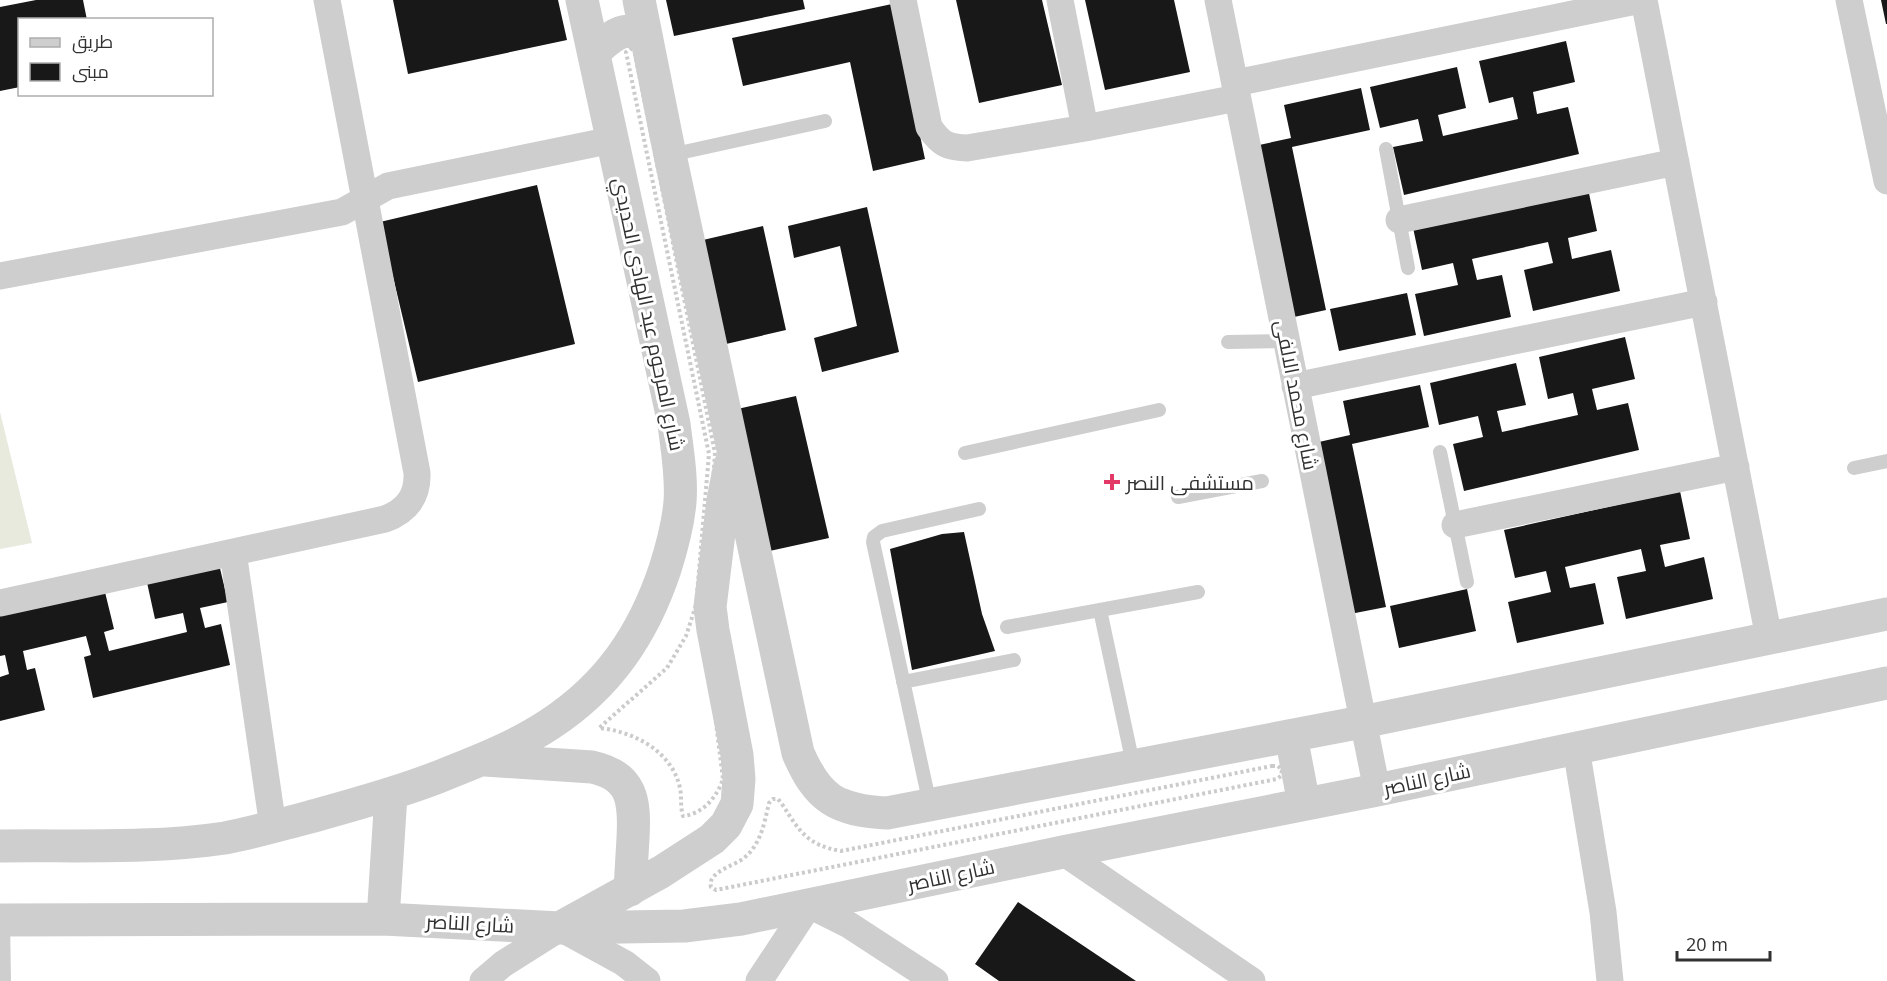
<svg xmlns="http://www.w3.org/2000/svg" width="1887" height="981" font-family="'Open Sans',Cairo,sans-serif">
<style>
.green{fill:#e7eadc}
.building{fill:#181818}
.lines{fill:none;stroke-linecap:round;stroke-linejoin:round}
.path{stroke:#cbcbcb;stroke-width:4;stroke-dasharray:3 3;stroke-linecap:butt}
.service{stroke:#cecece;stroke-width:14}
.minor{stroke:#cecece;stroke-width:27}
.tertiary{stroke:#cecece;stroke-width:33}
.poi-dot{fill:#e23967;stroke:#fff;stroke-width:2}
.labels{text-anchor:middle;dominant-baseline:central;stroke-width:6;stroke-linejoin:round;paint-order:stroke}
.street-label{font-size:20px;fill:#313131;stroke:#fff}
.poi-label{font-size:20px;fill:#313131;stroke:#fff;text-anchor:start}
</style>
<rect width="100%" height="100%" fill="#fff"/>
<!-- green -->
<path class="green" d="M 0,412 L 32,543 L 0,549 Z"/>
<!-- building -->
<path class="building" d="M 36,0 L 83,0 L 87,20 L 20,20 L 20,87 L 0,91 L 0,7 Z
M 393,0 L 558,0 L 567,40 L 408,74 Z
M 666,0 L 803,0 L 805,9 L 674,36 Z
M 956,0 L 1042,0 L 1062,85 L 979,103 Z
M 1085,0 L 1174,0 L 1190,72 L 1105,90 Z
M 1881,0 L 1887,0 L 1887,24 L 1886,24 Z
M 892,4 L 925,159 L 873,171 L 850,62 L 743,86 L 732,38 Z
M 1566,41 L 1575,82 L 1533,92 L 1537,114 L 1568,107 L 1579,154 L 1404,195 L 1393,147 L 1423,141 L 1418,119 L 1380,128 L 1370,87 L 1457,67 L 1466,108 L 1438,115 L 1443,136 L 1518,119 L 1513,97 L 1489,103 L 1479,61 Z
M 1361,88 L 1370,130 L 1292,147 L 1326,310 L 1285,319 L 1250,147 L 1291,138 L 1284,105 Z
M 1587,184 L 1597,231 L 1568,238 L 1572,259 L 1611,250 L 1620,291 L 1533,311 L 1524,270 L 1553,263 L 1548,242 L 1472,259 L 1477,280 L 1502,275 L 1511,317 L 1424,336 L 1415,294 L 1458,285 L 1453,263 L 1422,270 L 1412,223 Z
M 537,185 L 575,344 L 418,382 L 380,222 Z
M 867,207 L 899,352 L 822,372 L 814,338 L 857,326 L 840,246 L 794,258 L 788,226 Z
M 763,226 L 786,330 L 726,344 L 703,240 Z
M 1407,293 L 1416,335 L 1339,351 L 1330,309 Z
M 1625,337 L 1635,379 L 1592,389 L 1597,410 L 1628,403 L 1639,450 L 1464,491 L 1453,444 L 1483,437 L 1478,416 L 1439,425 L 1430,383 L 1516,363 L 1526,405 L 1497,411 L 1502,432 L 1578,415 L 1573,393 L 1548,399 L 1539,357 Z
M 1420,385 L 1429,427 L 1352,444 L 1386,607 L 1345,615 L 1310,444 L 1350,435 L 1343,401 Z
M 796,396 L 829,538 L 765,552 L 733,410 Z
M 1680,491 L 1690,539 L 1660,545 L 1665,567 L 1704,557 L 1713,599 L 1626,619 L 1617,577 L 1646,571 L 1641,549 L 1565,567 L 1570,588 L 1595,583 L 1604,624 L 1517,643 L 1508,602 L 1551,592 L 1546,571 L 1515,578 L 1504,530 Z
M 964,532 L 982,614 L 995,651 L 912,670 L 890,549 L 942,534 Z
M 218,560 L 228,602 L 200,608 L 205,628 L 221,624 L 230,665 L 93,698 L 84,657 L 91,655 L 86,636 L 23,651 L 27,670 L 35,668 L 45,710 L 0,721 L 0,677 L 9,674 L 5,655 L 0,656 L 0,613 L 104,588 L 114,629 L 104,632 L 109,651 L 187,632 L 183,613 L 155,619 L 146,578 Z
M 1467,589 L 1476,631 L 1399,648 L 1390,606 Z
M 1018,902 L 1136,981 L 999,981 L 975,964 Z"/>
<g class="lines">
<!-- path -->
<path class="path" d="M 631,48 L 635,54 L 715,453 L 703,620 L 723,779 C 717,797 703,814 683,816 C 680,807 682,797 680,788 C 672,751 633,731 599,728 L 667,668 L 686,636 L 696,605 L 709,454 L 626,52 Z
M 1272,766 L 1278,766 L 1282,770 L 1281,776 L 1277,779 L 716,890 L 711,887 C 707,872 734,866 744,858 C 761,844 764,824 769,803 L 773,799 L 778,799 L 782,804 C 800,832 807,845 841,851 Z"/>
<!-- service -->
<path class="service" d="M 1386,149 L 1408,268
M 670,155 L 825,121
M 1228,342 L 1286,341
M 1440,452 L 1467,582
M 965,453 L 1159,410
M 1854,468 L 1887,461
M 1178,497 L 1262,481
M 1100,610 L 1133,764
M 1007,627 L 1198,592
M 903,682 L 1014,660
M 930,805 L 873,542 L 874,537 L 882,531 L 979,509
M 3,920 L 4,981"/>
<!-- minor -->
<path class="minor" d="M 903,0 L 929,127 C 941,144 946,147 967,148 L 1085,128 L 1237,98
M 1060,0 L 1085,128
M 1218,0 L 1377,790
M 1644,0 L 1769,638
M 1849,0 L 1887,181
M 1235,83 L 1641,0
M 1399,220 L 1676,162
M 0,276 L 342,212 L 388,186 L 612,140
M 1295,386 L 1704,302
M 1455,525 L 1736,467
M 233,552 L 273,827
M 0,603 L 385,519 C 407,511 418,496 417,473 L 327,0
M 1576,748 L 1603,912 L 1610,981
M 1063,852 L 1252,981
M 483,981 L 503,964 L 560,928 L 624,963 L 647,981
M 759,981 L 809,905 L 849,925 L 935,981"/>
<!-- tertiary -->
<path class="tertiary" d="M 639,0 L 670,155 L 798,753 C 818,799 836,810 887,813 L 1362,722 L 1887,614
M 594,52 C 612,37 621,24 646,36
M 1291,736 L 1304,804
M 485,760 L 592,767 C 633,776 635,801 633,838 C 632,855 631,872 630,890
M 0,846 C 75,845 151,849 225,838 C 252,833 279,825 306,818 C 349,806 391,795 433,779 C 473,763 514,748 550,724 C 608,686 643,635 665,569 C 672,547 678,525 680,502 C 682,476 677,449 674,424 L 582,0
M 383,919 L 391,795
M 0,920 L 383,919 L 560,928 L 684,926 L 741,919 L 1063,852 L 1377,790 L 1887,683
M 565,925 L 661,872 L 712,839 L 726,825 L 737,804 L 739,779 L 737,755 L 713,630 L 710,607 L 723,500 L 730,465"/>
</g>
<!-- markers -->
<path class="poi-dot" d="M1109 473h6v6h6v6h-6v6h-6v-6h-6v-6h6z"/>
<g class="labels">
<!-- street labels -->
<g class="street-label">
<text transform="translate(649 314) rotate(78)">شارع المرحوم عبد الهادى الحديدي</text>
<text transform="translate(1297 395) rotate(79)">شارع محمد الالفى</text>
<text transform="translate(1427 779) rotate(-12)">شارع الناصر</text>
<text transform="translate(951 875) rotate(-12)">شارع الناصر</text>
<text transform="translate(470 923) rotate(3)">شارع الناصر</text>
</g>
<!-- poi labels -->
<g class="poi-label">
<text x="1126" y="482">مستشفى النصر</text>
</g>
</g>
<!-- legend -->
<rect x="18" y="18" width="195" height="78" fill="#ffffff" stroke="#adadad" stroke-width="1.5"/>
<rect x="30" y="38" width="30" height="9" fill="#cecece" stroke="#adadad" stroke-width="1.5"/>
<text x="72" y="48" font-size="18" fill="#313131">طريق</text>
<rect x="30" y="63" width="30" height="18" fill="#181818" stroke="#adadad" stroke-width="1.5"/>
<text x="72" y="78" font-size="18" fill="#313131">مبنى</text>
<!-- scale -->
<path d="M1677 951v9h93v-9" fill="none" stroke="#313131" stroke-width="3"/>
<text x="1686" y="951" font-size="18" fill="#313131" stroke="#ffffff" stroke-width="4.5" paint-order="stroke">20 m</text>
</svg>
